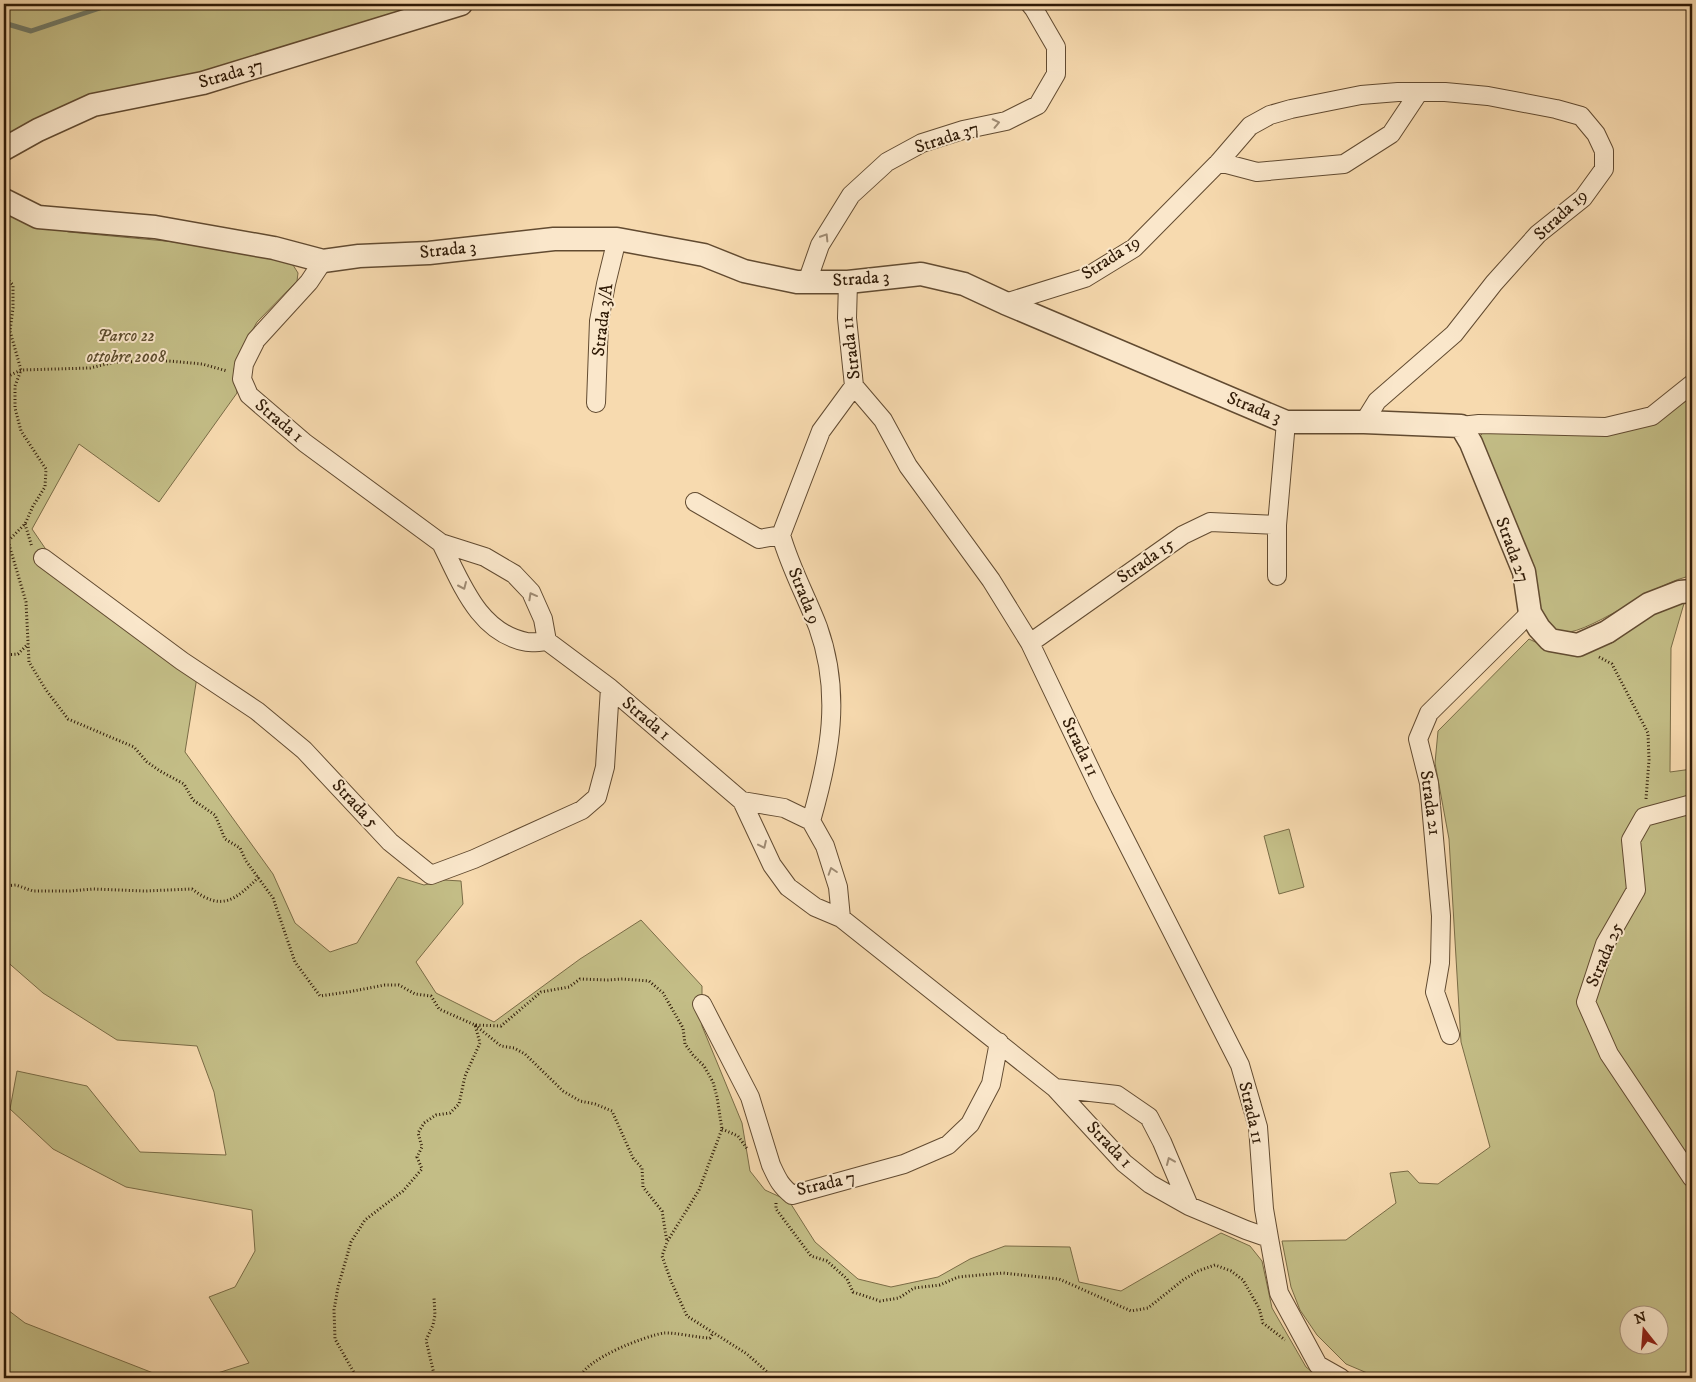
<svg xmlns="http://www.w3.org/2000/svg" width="1696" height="1382" font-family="'IM FELL DW Pica',serif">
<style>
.green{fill:#c3bd86;stroke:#7a6c46;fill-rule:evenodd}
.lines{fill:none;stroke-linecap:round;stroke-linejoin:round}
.stream{stroke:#717b69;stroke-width:5}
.minor-casing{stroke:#624b31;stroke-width:20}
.tertiary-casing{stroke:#624b31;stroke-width:25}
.path{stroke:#301b07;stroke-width:3;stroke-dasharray:1 2.5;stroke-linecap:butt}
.minor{stroke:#fae7cb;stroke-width:18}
.tertiary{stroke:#fae7cb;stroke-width:22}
.oneway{stroke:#9f8b73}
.labels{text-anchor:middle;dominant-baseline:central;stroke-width:4;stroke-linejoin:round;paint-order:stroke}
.street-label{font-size:18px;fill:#301b07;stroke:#fae7cb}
.park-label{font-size:18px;font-style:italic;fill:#5c4c2d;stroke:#fae7cb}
</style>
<rect width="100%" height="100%" fill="#f7daaf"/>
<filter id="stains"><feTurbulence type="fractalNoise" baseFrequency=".004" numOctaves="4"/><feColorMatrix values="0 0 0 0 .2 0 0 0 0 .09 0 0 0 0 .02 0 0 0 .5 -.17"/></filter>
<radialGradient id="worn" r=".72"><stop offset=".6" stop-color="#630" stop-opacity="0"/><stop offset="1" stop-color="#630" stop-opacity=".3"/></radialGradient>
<!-- green -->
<path class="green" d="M 4,4 L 435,4 L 204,72 L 96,93 L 47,115 L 4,139 Z
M 4,209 L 34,224 L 69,232 L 229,247 L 279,258 L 293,265 L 298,273 L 297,281 L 257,322 L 239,354 L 234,369 L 237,393 L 159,502 L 79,444 L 32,529 L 47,551 L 197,677 L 185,752 L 273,874 L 295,923 L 330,952 L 357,943 L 398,877 L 424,885 L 444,880 L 461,881 L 463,904 L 416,962 L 436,993 L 494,1022 L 580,959 L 641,920 L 702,986 L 702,1026 L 742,1123 L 750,1171 L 765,1190 L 789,1201 L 815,1242 L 858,1279 L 891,1287 L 938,1277 L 970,1259 L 1005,1246 L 1070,1247 L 1079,1282 L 1121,1291 L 1221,1233 L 1250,1246 L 1262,1261 L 1272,1308 L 1306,1367 L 1320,1378 L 202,1378 L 249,1363 L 209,1297 L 235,1287 L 255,1251 L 252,1210 L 126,1187 L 53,1149 L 10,1109 L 17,1071 L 87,1086 L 140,1152 L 226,1155 L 214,1092 L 197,1046 L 117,1040 L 43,993 L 4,959 Z
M 1692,389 L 1692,576 C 1658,579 1583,641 1557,632 C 1552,630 1547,623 1543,619 L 1480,436 L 1486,430 L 1605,433 Z
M 1685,600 L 1671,648 L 1670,772 L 1692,769 L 1692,1378 L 1379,1378 L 1346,1364 L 1317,1335 L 1300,1310 L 1291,1287 L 1282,1241 L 1346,1240 L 1396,1203 L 1390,1173 L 1408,1171 L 1419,1183 L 1438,1184 L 1490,1147 L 1461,1042 L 1449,839 L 1435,763 L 1438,731 L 1529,639 L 1554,651 L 1579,654 L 1614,642 L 1655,611 ZM 1628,1314 L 1658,1314 L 1658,1344 L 1628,1344 Z
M 1289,829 L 1304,887 L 1279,894 L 1264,836 Z
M 4,1307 L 25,1323 L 166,1378 L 4,1378 Z"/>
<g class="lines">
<!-- stream -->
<path class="stream" d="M 4,23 L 31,31 L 112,4"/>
<!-- minor casing -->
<g class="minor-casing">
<path id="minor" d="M 1219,162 L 1257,172 L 1344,164 L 1391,134 L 1419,92
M 323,261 L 309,282 L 256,340 L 244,364 L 242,379 L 249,395 L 305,443 L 441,543 L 485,557 L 514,574 L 531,592 L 543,619 L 547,641
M 807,282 L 820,245 L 851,195 L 887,162 L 922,143 L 963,130 L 1006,121 L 1038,105 L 1056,74 L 1056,47 L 1034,9 L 1030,4
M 848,282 L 847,318 L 854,386 L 883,420 L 908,466 L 991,580 L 1030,643 L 1103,796 L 1240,1065 L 1258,1127 L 1264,1209 L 1269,1238
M 1005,303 L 1085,278 L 1134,248 L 1219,162 L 1250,126 L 1270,115 L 1291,109 L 1361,95 L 1398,92 L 1445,92 L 1488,96 L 1556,109 L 1581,116 L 1596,134 L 1604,151 L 1604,169 L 1583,198 L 1538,234 L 1494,283 L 1454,334 L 1377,401 L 1364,422
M 596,403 L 599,321 L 606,284 L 617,239
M 1461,426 L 1479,424 L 1606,427 L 1652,416 L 1692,384
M 695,502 L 759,539 L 781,535
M 441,543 C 461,582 478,633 527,642 C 533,643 540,642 547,641 L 610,688 L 742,801 L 772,865 L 788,887 L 815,907 L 841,918 L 1055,1088 L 1124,1163 L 1150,1184 L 1189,1206 L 1246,1230 L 1269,1238 L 1279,1293 L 1318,1365 L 1341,1378
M 43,558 L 182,661 L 257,711 L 304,750 L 390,842 L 431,875 L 474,859 L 582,810 L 597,797 L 605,767 L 610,688
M 1277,576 L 1277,525 L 1286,422
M 1030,643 L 1183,535 L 1210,522 L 1277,525
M 742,801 L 784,808 L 811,821 L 825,846 L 838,887 L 841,918
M 1692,804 L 1644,817 L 1631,840 L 1636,890 L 1605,944 L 1586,1002 L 1609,1054 L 1692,1178
M 811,821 C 830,755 842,694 818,627 C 806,596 790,567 781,535 L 821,431 L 854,386
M 702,1004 L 750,1097 L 771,1165 C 778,1180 780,1185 792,1195 L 904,1164 L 948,1145 L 970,1124 L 991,1084 L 999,1042
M 1450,1035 L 1435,992 L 1440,963 L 1441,916 L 1429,783 L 1418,739 L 1429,713 L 1530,613
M 1055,1088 L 1117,1095 L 1149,1117 L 1162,1142 L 1189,1206"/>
</g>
<!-- tertiary casing -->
<g class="tertiary-casing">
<path id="tertiary" d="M 4,149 L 38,130 L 93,105 L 203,83 L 461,4
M 4,200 L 38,217 L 155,227 L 274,248 L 323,261 L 359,256 L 429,253 L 554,239 L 617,239 L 704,255 L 744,271 L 797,282 L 848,282 L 921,274 L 964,284 L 1005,303 L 1286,422 L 1364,422 L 1461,426 L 1471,443 L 1524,572 L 1530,613 L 1539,628 L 1550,640 L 1578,645 L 1607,632 L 1649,604 L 1680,592 L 1692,591"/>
</g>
<!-- path -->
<path class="path" d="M 4,276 L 13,285 L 13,308 L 10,331 L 21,370 L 15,386 L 15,408 L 21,431 L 46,469 L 45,487 L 33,506 L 25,524 L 8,541 L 4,539
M 4,378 L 21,370 L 90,368 L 115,362 L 169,361 L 202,364 L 227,371
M 25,524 L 32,547
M 8,541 L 26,602 L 29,662 L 46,690 L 68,719 L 134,747 L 147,762 L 160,771 L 184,784 L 193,800 L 215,815 L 225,839 L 240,848 L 246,861 L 273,898 L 295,962 L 320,996 L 348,992 L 385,985 L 399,985 L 415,994 L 431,996 L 439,1009 L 475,1025 L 501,1026 L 541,992 L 569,987 L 580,979 L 608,980 L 623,979 L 649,981 L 663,993 L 683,1028 L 685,1044 L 693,1055 L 704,1066 L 713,1082 L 717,1097 L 722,1129 L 699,1190 L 667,1242 L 662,1256 L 671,1281 L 687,1316 L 747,1354 L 774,1378
M 4,655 L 18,654 L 28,644
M 1599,657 L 1612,664 L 1648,733 L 1649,760 L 1646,799
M 4,886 L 16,885 L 33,891 L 70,891 L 93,889 L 145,891 L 192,889 C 222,912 235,900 259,877
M 475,1025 L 501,1046 L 514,1048 L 525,1054 L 563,1091 L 580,1101 L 595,1104 L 612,1111 L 633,1158 L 642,1168 L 643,1187 L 662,1211 L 667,1242
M 722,1129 L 738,1136 L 748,1150
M 776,1203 L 776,1209 L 811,1256 L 827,1261 L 847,1279 L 853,1292 L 880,1301 L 899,1298 L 914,1288 L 940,1285 L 958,1277 L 1003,1273 L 1059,1279 L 1131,1311 L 1148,1308 L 1183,1280 L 1198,1271 L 1215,1265 L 1231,1271 L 1243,1280 L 1259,1308 L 1263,1323 L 1285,1340
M 434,1374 L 426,1340 L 433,1325 L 435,1315 L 434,1298
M 357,1378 L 335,1339 L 334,1310 L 338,1287 L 351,1242 L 365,1220 L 403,1191 L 422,1169 L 417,1157 L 422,1147 L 418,1133 L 424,1123 L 436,1115 L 450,1113 L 459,1104 L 465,1076 L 480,1043 L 475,1025
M 430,1378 L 434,1374 L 448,1378
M 580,1378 C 585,1359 645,1336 664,1333 C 673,1332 699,1338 710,1338 L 713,1333"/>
<!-- minor -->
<use href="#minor" class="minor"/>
<!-- tertiary -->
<use href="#tertiary" class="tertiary"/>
</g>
<!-- one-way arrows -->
<defs><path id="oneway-chevron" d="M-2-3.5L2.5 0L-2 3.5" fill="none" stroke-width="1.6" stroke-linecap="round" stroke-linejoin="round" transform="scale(1.25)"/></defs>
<g class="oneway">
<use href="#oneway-chevron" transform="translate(996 123) rotate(-12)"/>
<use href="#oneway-chevron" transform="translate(825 237) rotate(-58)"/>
<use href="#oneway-chevron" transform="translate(463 586) rotate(66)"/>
<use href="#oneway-chevron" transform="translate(532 596) rotate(-119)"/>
<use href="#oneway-chevron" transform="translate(763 845) rotate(65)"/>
<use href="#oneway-chevron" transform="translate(832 871) rotate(-108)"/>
<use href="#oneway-chevron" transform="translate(1170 1161) rotate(-113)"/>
</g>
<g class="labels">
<!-- street labels -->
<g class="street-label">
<text transform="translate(231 74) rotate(-16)">Strada 37</text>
<text transform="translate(947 138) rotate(-18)">Strada 37</text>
<text transform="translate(1561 215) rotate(-43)">Strada 19</text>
<text transform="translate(448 250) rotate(-6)">Strada 3</text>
<text transform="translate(1111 258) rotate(-33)">Strada 19</text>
<text transform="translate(861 279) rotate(-4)">Strada 3</text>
<text transform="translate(603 320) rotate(-83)">Strada 3/A</text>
<text transform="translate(851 348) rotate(-97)">Strada 11</text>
<text transform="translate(1254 408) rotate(22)">Strada 3</text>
<text transform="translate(279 421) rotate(40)">Strada 1</text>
<text transform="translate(1512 550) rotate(70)">Strada 27</text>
<text transform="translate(1146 561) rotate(-35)">Strada 15</text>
<text transform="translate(804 596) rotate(68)">Strada 9</text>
<text transform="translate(646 719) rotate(40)">Strada 1</text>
<text transform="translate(1080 747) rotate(64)">Strada 11</text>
<text transform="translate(1430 803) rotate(82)">Strada 21</text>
<text transform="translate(355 804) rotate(47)">Strada 5</text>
<text transform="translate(1605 955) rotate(-67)">Strada 25</text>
<text transform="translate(1251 1113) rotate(77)">Strada 11</text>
<text transform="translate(1109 1145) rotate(46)">Strada 1</text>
<text transform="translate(826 1184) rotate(-13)">Strada 7</text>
</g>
<!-- park labels -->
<g class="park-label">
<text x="126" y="336">Parco 22<tspan x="126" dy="21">ottobre 2008</tspan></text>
</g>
</g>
<!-- margin -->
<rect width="1696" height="1382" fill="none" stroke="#f7daaf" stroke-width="20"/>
<rect x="5" y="5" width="1686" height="1372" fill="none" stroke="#301b07" stroke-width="2.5"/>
<rect x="10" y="10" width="1676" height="1362" fill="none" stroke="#301b07"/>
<!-- north arrow -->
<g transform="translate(1644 1330) rotate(343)"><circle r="24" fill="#fae7cb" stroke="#a9957d"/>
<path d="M0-4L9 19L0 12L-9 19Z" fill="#8f2418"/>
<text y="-8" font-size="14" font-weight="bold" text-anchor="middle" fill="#301b07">N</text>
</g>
<rect width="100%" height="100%" filter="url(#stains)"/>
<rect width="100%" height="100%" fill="url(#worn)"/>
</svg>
